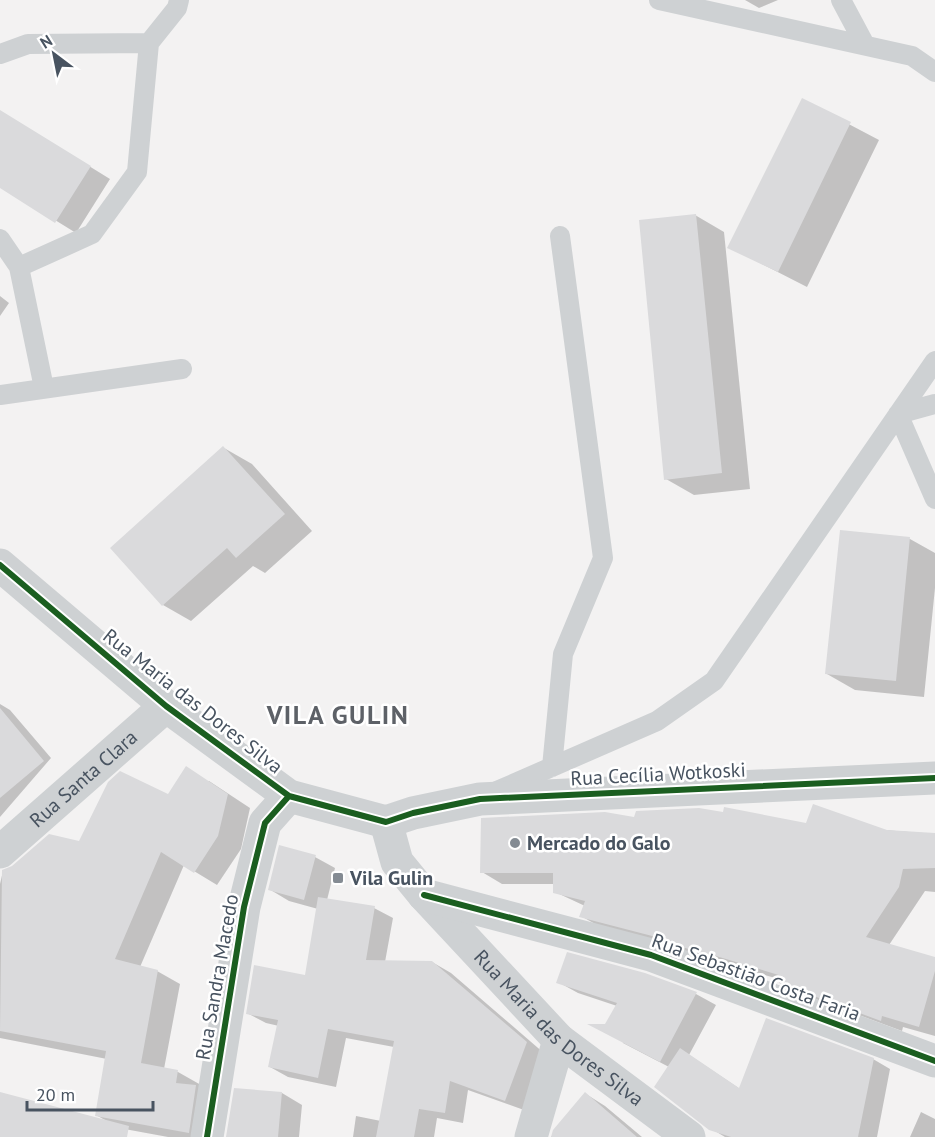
<svg xmlns="http://www.w3.org/2000/svg" width="935" height="1137" font-family="'PT Sans',sans-serif">
<style>
.shadow{fill:#0003}
.building{fill:#dadadc}
.lines{fill:none;stroke-linecap:round;stroke-linejoin:round}
.lane{stroke:#ced1d3;stroke-width:20}
.street{stroke:#ced1d3;stroke-width:33}
.cycleway-casing{stroke:#fff;stroke-width:10}
.cycleway{stroke:#1b5e20;stroke-width:6}
.poi-dot{fill:#848b93;stroke:#fff;stroke-width:2}
.labels{text-anchor:middle;dominant-baseline:central;stroke-width:5;stroke-linejoin:round;paint-order:stroke}
.street-label{font-size:20px;fill:#485360;stroke:#fff}
.poi-label{font-size:20px;font-weight:bold;fill:#485360;stroke:#fff;text-anchor:start}
.district-label{font-size:26px;font-weight:bold;letter-spacing:1.5px;fill:#5d6167;stroke:#fff}
</style>
<rect width="100%" height="100%" fill="#f3f2f2"/>
<!-- shadow -->
<path class="shadow" d="M 745,0 L 778,0 L 759,8 Z
M 803,100 L 879,140 L 807,287 L 729,247 Z
M 0,111 L 110,179 L 76,233 L 0,186 Z
M 695,215 L 724,232 L 750,489 L 694,495 L 666,479 Z
M 0,296 L 9,303 L 0,316 Z
M 224,448 L 252,464 L 312,531 L 265,573 L 253,566 L 191,621 L 163,605 Z
M 842,532 L 910,539 L 935,553 L 935,588 L 924,697 L 855,690 L 827,674 Z
M 0,704 L 10,710 L 51,758 L 0,817 Z
M 209,781 L 250,808 L 241,849 L 217,885 L 184,865 L 140,967 L 157,971 L 180,984 L 164,1069 L 178,1072 L 201,1085 L 213,1137 L 168,1137 L 119,1128 L 96,1115 L 107,1059 L 0,1038 L 0,884 L 3,871 L 80,843 L 168,796 Z
M 635,819 L 807,824 L 935,834 L 935,892 L 925,891 L 889,945 L 935,959 L 935,1036 L 903,1027 L 902,1031 L 802,994 L 782,980 L 737,967 L 736,970 L 602,928 L 581,916 L 585,906 L 555,892 L 555,884 L 502,884 L 482,872 Z
M 315,857 L 335,868 L 327,900 L 374,908 L 393,918 L 385,962 L 432,962 L 451,973 L 545,1054 L 524,1110 L 468,1090 L 463,1123 L 437,1118 L 434,1137 L 353,1137 L 356,1116 L 381,1121 L 394,1047 L 346,1038 L 336,1087 L 288,1077 L 270,1067 L 279,1026 L 266,1023 L 247,1013 L 306,977 L 318,909 L 289,901 L 269,889 Z
M 645,974 L 696,994 L 716,1005 L 689,1055 L 740,1089 L 873,1059 L 890,1069 L 877,1137 L 725,1137 L 710,1128 L 669,1067 L 623,1043 L 617,1006 L 578,993 L 558,982 Z
M 282,1093 L 302,1105 L 299,1137 L 227,1137 Z
M 586,1094 L 605,1106 L 642,1137 L 551,1137 Z
M 921,1112 L 935,1119 L 935,1137 L 910,1137 Z"/>
<!-- building -->
<path class="building" d="M 802,98 L 851,122 L 778,272 L 727,248 Z
M 0,110 L 91,166 L 55,223 L 0,188 Z
M 696,214 L 722,473 L 664,480 L 639,220 Z
M 223,446 L 285,514 L 236,558 L 227,548 L 162,606 L 110,548 Z
M 840,530 L 910,537 L 896,681 L 825,674 Z
M 0,708 L 44,761 L 0,798 Z
M 186,766 L 228,794 L 218,836 L 194,873 L 161,852 L 115,959 L 158,970 L 141,1063 L 178,1070 L 176,1083 L 196,1085 L 189,1133 L 95,1116 L 106,1051 L 0,1031 L 2,870 L 12,866 L 49,834 L 79,841 L 108,782 L 120,771 L 168,794 Z
M 813,804 L 887,830 L 935,833 L 935,868 L 903,869 L 899,887 L 866,937 L 935,957 L 935,971 L 919,1027 L 882,1016 L 881,1021 L 779,983 L 782,976 L 716,956 L 715,959 L 656,937 L 579,917 L 585,901 L 553,893 L 553,873 L 480,873 L 481,818 L 605,812 L 634,817 L 636,811 L 699,808 L 723,812 L 724,807 L 806,823 Z
M 279,845 L 316,855 L 304,900 L 268,890 Z
M 318,897 L 375,906 L 366,960 L 432,961 L 527,1042 L 505,1101 L 450,1081 L 445,1113 L 419,1109 L 414,1137 L 376,1137 L 394,1041 L 328,1029 L 318,1078 L 268,1067 L 278,1020 L 246,1014 L 254,965 L 305,975 Z
M 567,952 L 645,973 L 697,992 L 660,1062 L 587,1024 L 605,1024 L 617,1003 L 556,983 Z
M 766,1018 L 874,1058 L 858,1137 L 731,1137 L 709,1130 L 654,1087 L 680,1048 L 739,1088 Z
M 234,1088 L 282,1092 L 278,1137 L 226,1137 Z
M 0,1092 L 129,1126 L 127,1137 L 0,1137 Z
M 585,1092 L 637,1137 L 551,1137 L 553,1130 Z"/>
<g class="lines">
<!-- lane -->
<path class="lane" d="M 659,0 L 912,56 L 935,72
M 841,0 L 865,45
M 0,54 L 28,44 L 149,43
M 0,239 L 19,267
M 44,388 L 19,267 L 92,234 L 137,172 L 149,43 L 177,8 L 179,0
M 0,395 L 182,369
M 935,404 L 898,414 L 935,499
M 552,767 L 563,654 L 603,558 L 560,236
M 497,791 L 657,721 L 714,681 L 935,361"/>
<!-- street -->
<g class="street">
<path d="M 0,565 L 166,706 L 289,796 L 386,822"/>
<path d="M 386,822 L 413,813 L 480,799 L 935,778"/>
<path id="s1" d="M 386,822 L 397,862 L 424,895 L 559,1040 L 689,1137"/>
<path id="s2" d="M 0,852 L 166,706"/>
<path d="M 424,895 L 651,955 L 935,1061"/>
<path d="M 207,1137 L 244,907 L 265,823 L 289,796"/>
<path d="M 531,1137 L 559,1040"/>
</g>
<!-- cycleway casing -->
<g class="cycleway-casing">
<path id="cycleway" d="M 0,565 L 166,706 L 289,796 L 386,822 L 413,813 L 480,799 L 935,778
M 424,895 L 651,955 L 935,1061
M 207,1137 L 244,907 L 265,823 L 289,796"/>
</g>
<!-- cycleway -->
<use href="#cycleway" class="cycleway"/>
</g>
<!-- markers -->
<g class="poi-dot">
<circle cx="515" cy="843" r="6"/>
<rect x="332" y="872" width="12" height="12" rx="3"/>
</g>
<g class="labels">
<!-- street labels -->
<g class="street-label">
<text transform="translate(193 701) rotate(38)">Rua Maria das Dores Silva</text>
<text transform="translate(658 774) rotate(-3)">Rua Cecília Wotkoski</text>
<text stroke="none"><textPath href="#s2" startOffset="111">Rua Santa Clara</textPath></text>
<text transform="translate(217 977) rotate(-80)">Rua Sandra Macedo</text>
<text transform="translate(756 977) rotate(20)">Rua Sebastião Costa Faria</text>
<text stroke="none"><textPath href="#s1" startOffset="274">Rua Maria das Dores Silva</textPath></text>
</g>
<!-- poi labels -->
<g class="poi-label">
<text x="527" y="843">Mercado do Galo</text>
<text x="350" y="878">Vila Gulin</text>
</g>
<!-- district labels -->
<g class="district-label">
<text x="338" y="714">VILA GULIN</text>
</g>
</g>
<!-- north arrow -->
<g transform="translate(54 54) rotate(328)" stroke="#ffffff" stroke-width="4.5" paint-order="stroke">
<path d="M0-4.5L10 22L0 15L-10 22Z" fill="#485360"/>
<text y="-9" font-size="16" font-weight="bold" text-anchor="middle" fill="#485360">N</text>
</g>
<!-- scale -->
<path d="M27 1101v9h126v-9" fill="none" stroke="#485360" stroke-width="3"/>
<text x="36" y="1101" font-size="18" fill="#485360" stroke="#ffffff" stroke-width="4.5" paint-order="stroke">20 m</text>
</svg>
